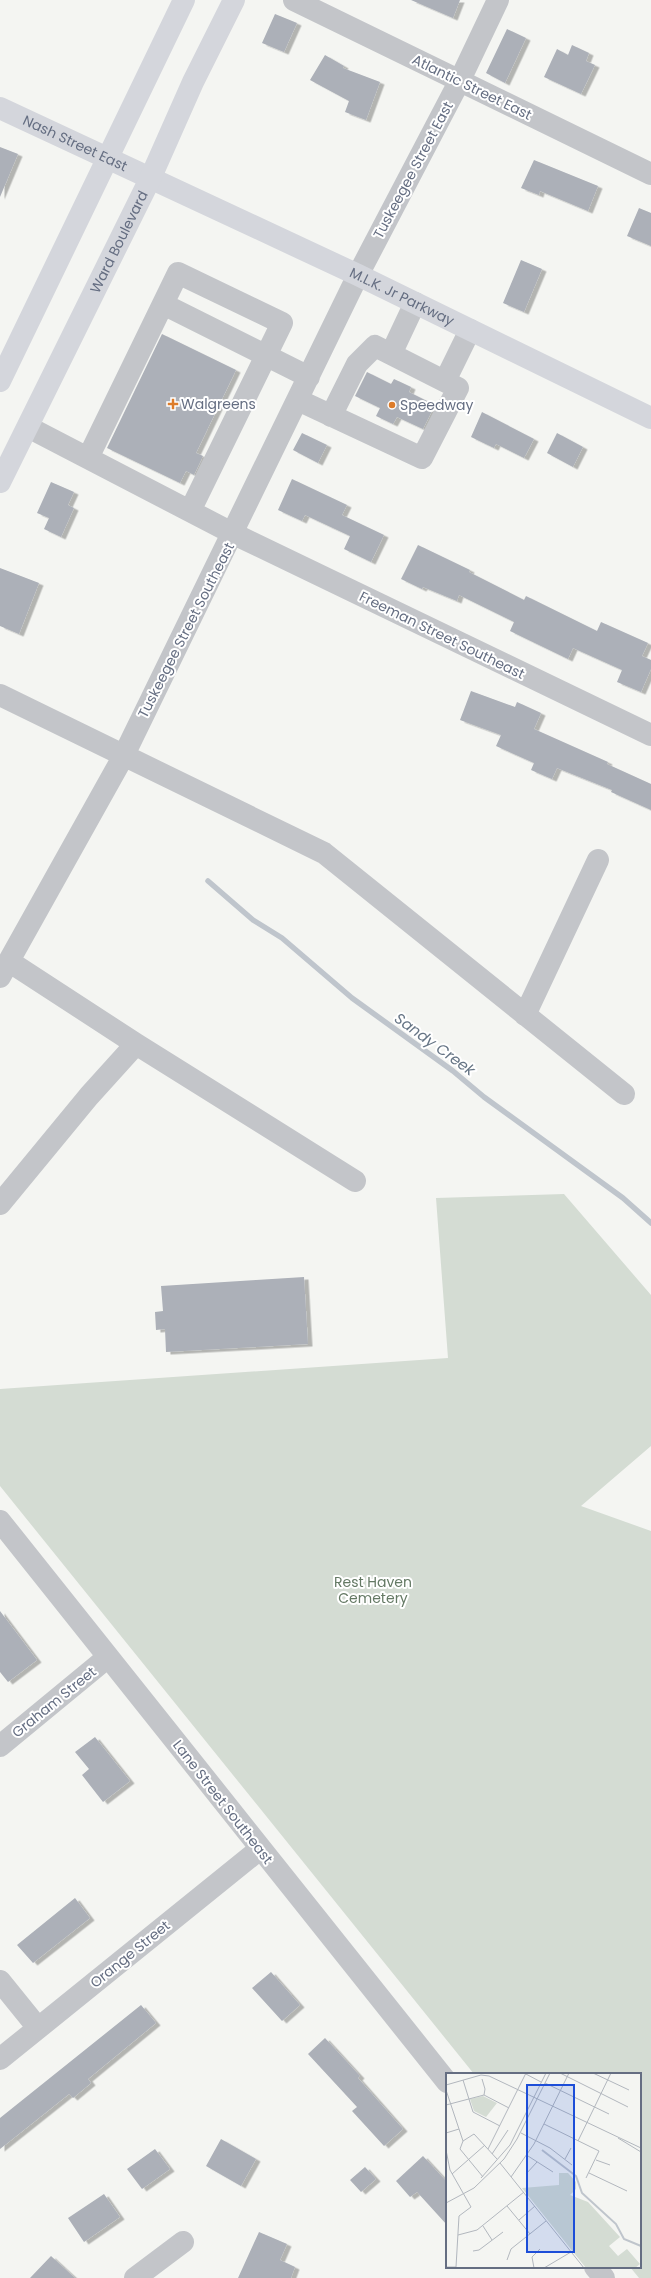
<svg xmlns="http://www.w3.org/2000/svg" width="651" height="2278" font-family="Poppins,sans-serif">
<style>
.green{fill:#d4dcd3}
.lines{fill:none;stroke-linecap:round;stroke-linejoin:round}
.stream{stroke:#bfc5cc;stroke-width:5.5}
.building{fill:#acb0b8;filter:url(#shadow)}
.minor{stroke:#c3c5c9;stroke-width:22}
.major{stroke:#d4d6dc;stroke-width:22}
.highway{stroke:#d4d6dc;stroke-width:22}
.poi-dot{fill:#dd7c2a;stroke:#fff;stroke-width:1.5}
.labels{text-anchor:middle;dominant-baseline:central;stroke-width:4;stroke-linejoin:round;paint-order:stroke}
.street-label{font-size:14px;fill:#656e82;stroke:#fff}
.poi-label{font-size:14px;fill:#656e82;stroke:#fff;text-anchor:start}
.park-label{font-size:14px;fill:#647964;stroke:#fff}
.water-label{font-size:15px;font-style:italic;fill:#667585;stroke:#fff}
.inset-river{fill:none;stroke:#bfc5cc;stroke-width:2}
.inset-road{fill:none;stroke:#b2b7be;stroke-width:1}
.view{fill:#1d4ed8;fill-opacity:0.15;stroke:#1d4ed8;stroke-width:2}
.inset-edge{fill:none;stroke:#656e82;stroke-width:2}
</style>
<defs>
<filter id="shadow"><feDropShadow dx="4.5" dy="2.5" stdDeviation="0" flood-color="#0004"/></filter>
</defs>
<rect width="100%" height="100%" fill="#f4f5f2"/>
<!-- green -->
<path class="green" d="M 564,1194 L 651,1295 L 651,1446 L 581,1506 L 651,1531 L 651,2278 L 639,2278 L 630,2267 L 640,2267 L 640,2074 L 474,2074 L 0,1486 L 0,1389 L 448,1358 L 436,1198 Z"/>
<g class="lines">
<!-- stream -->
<path class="stream" d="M 208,881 L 253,920 L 282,938 L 352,998 L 453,1071 L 484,1097 L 623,1198 L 651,1223"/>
</g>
<!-- building -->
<path class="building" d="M 411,0 L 460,0 L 453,18 Z
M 275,14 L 297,23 L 284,52 L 262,43 Z
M 507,29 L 526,38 L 505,83 L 486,73 Z
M 572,45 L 589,53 L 586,61 L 595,65 L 581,94 L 544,77 L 557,49 L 568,55 Z
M 325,55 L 344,66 L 343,68 L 380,82 L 366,120 L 345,112 L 349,101 L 310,80 Z
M 0,147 L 18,154 L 0,197 Z
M 534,160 L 598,186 L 588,211 L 540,191 L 539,195 L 521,188 Z
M 639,208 L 651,213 L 651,246 L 627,236 Z
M 521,260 L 542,269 L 524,312 L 503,303 Z
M 162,334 L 236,370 L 196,453 L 203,456 L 194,475 L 186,471 L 180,483 L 107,448 Z
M 367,372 L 391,384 L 394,379 L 411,387 L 409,392 L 435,405 L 423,429 L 397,417 L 393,424 L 376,416 L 380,408 L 355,396 Z
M 482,412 L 534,439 L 524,458 L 496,444 L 494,448 L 471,437 Z
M 302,433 L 327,445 L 318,463 L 293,450 Z
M 557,433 L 583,447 L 573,467 L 547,453 Z
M 292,479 L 347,505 L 342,515 L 384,535 L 371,562 L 344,549 L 350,536 L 305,515 L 302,521 L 278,510 Z
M 51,482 L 74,492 L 68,505 L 74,508 L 61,537 L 44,529 L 49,518 L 37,513 Z
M 418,545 L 470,570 L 469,572 L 524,600 L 526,596 L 597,631 L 601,622 L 648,643 L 642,656 L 651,660 L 651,669 L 641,692 L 617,682 L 622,670 L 573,648 L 568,659 L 510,631 L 514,622 L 459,595 L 457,601 L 423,587 L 422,589 L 401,579 Z
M 0,568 L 39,583 L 19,634 L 0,626 Z
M 471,691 L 515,707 L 517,702 L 541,713 L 534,729 L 608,762 L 607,764 L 651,784 L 651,810 L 611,792 L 612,790 L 557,768 L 552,779 L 531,770 L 534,763 L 496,746 L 501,735 L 460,720 Z
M 304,1277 L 308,1344 L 166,1352 L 165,1329 L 156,1330 L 155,1312 L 163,1311 L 161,1286 Z
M 0,1611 L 37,1660 L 8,1682 L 0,1672 Z
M 95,1737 L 130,1781 L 103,1802 L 82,1775 L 89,1769 L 75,1752 Z
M 75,1898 L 90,1918 L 33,1963 L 17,1945 Z
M 271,1972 L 300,2005 L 282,2021 L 252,1988 Z
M 141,2005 L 156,2023 L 88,2079 L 91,2083 L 73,2098 L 69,2094 L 0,2149 L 0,2118 Z
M 325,2038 L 360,2076 L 358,2078 L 403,2129 L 384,2146 L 352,2111 L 357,2107 L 308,2054 Z
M 221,2139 L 256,2159 L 241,2186 L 206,2166 Z
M 155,2149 L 170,2169 L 142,2189 L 127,2169 Z
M 423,2156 L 447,2182 L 447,2225 L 417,2192 L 410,2197 L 396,2181 Z
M 365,2167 L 376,2179 L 361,2192 L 350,2180 Z
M 104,2194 L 120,2217 L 84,2242 L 68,2218 Z
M 259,2232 L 287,2244 L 280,2260 L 295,2267 L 291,2278 L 238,2278 Z
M 51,2256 L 75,2278 L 30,2278 Z"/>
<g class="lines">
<!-- minor -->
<path class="minor" d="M 294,0 L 651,174
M 163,304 L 309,377
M 391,354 L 415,303
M 445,381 L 470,330
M 298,400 L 422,458 L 458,388 L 375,346 L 357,364 L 331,416
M 28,427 L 234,534 L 651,735
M 88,458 L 178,273 L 282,323 L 190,511
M 0,695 L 324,853 L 624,1094
M 10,962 L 136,1044 L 355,1181
M 0,977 L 123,757 L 358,275 L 459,82 L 498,0
M 525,1015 L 598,860
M 0,1204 L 89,1096 L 136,1044
M 0,1521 L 447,2082
M 0,1746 L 108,1657
M 0,1981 L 38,2028
M 0,2059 L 260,1849
M 595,2267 L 604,2278
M 135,2278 L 183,2242"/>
<!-- major -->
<path class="major" id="s1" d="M 0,108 L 358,275 L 651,418"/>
<!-- highway -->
<g class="highway">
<path d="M 0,381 L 184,0"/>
<path id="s2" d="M 0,482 L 150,179 L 193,82 L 234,0"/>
</g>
</g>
<!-- markers -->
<g class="poi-dot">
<path d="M171 398h4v4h4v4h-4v4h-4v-4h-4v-4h4z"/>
<circle cx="392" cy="405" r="4"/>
</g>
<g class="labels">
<!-- street labels -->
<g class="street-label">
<text transform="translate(472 87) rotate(26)">Atlantic Street East</text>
<text stroke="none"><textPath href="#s1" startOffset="83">Nash Street East</textPath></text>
<text transform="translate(413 170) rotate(-62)">Tuskeegee Street East</text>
<text stroke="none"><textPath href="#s2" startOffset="268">Ward Boulevard</textPath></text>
<text stroke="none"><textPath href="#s1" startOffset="444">M.L.K. Jr Parkway</textPath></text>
<text transform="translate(186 630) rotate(-63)">Tuskeegee Street Southeast</text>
<text transform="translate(442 635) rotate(26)">Freeman Street Southeast</text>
<text transform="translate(54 1702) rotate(-39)">Graham Street</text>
<text transform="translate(223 1802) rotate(52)">Lane Street Southeast</text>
<text transform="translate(130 1954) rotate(-39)">Orange Street</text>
</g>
<!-- poi labels -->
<g class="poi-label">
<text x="181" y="404">Walgreens</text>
<text x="400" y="405">Speedway</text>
</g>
<!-- park labels -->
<g class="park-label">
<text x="373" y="1582">Rest Haven<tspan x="373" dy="16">Cemetery</tspan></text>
</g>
<!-- water labels -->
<g class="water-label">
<text transform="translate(435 1044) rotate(36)">Sandy Creek</text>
</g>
</g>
<!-- overview -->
<g transform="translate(446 2073)">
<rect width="195" height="195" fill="#f4f5f2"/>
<path d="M 37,23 L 51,30 L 40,44 L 28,38 L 24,26 ZM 113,100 L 122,100 L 130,109 L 130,116 L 124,122 L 142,129 L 174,164 L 163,173 L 172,183 L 181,176 L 194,191 L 189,195 L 140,195 L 76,115 L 113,112 Z" fill="#d4dcd3"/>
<path class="inset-river" d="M 96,77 L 130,103 L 136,120 L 170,151 L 178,166 L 195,173"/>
<path class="inset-road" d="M 78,0 L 95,9M 114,0 L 182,34M 147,0 L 183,17M 36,6 L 39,16 L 38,22M 17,7 L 27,39 L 54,53M 99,10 L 163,41M 0,12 L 35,2 L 43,3 L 195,75M 0,17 L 17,68M 38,22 L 63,35M 0,32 L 38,22M 98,51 L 153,78 L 140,105M 0,60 L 13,56M 75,60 L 104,75 L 126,92M 172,65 L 195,79M 132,68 L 165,0M 42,76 L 80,0M 0,77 L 4,97 L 25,134 L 13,143 L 10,194 L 0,194M 46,81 L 62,57M 82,83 L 107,99M 119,86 L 125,75M 150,87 L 164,92M 54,90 L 138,195M 143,100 L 181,118M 6,101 L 39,72M 80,101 L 91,89M 37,104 L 14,76 L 17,68 L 28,61 L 51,86M 65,104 L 88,71 L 123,0M 35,105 L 64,72 L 100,0M 0,130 L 28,115 L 58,86 L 71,66 L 104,0M 61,133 L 84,161M 73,147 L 89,133M 37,153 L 46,167M 12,162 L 31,157 L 78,119M 27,178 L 33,177 L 57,159M 61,187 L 65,176 L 100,148M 88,195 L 86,184 L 94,176M 98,195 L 125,179"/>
<path class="view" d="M 81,12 L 128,12 L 128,179 L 81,179 Z"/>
<rect width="195" height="195" class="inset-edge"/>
</g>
</svg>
